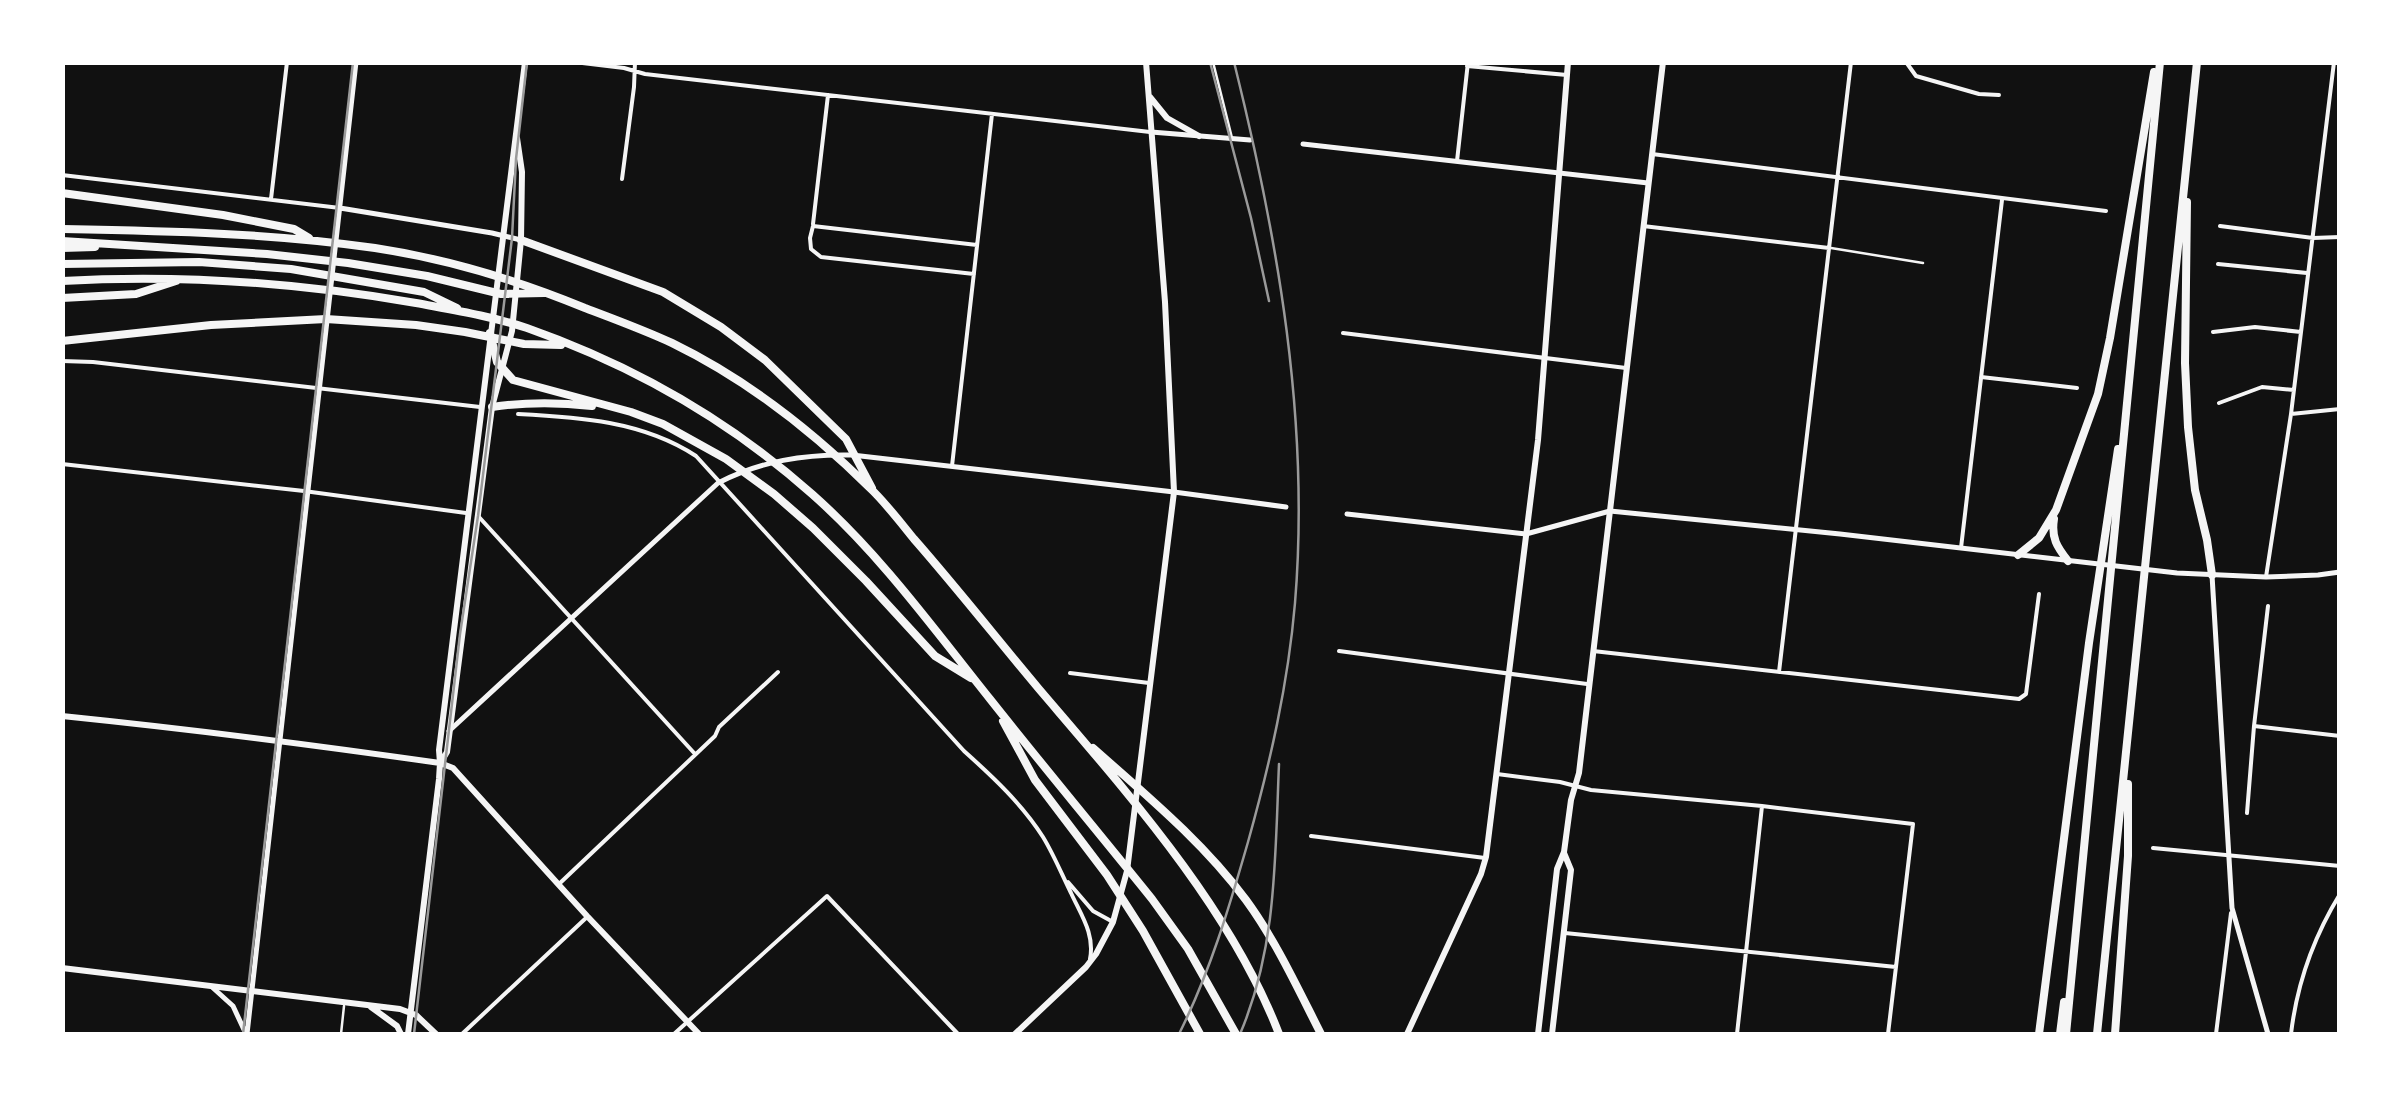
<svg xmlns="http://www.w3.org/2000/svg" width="2402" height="1097" font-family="Overpass,sans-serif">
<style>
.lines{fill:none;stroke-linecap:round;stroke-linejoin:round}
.service{stroke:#f5f5f5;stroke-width:2.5}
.minor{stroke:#f5f5f5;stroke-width:4}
.tertiary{stroke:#f5f5f5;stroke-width:5}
.secondary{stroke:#f5f5f5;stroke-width:6}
.primary{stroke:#f5f5f5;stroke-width:6}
.motorway{stroke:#f5f5f5;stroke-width:8}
.tram{stroke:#9a9a9a;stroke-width:2.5}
.rail{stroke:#9a9a9a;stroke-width:2.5}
</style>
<rect width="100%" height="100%" fill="#111"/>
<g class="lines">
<!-- service -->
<path class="service" d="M 1213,62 L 1232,138
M 1831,248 L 1923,263
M 341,1034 L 344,1006"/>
<!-- minor -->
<path class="minor" d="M 574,62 L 624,68 L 645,74 L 1150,132
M 1906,62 L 1916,76 L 1979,94 L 1999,95
M 1467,66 L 1567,75
M 1652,154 L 2106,211
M 1457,161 L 1468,62
M 62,175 L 340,208
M 622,179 L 634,87 L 635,62
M 271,199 L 287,62
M 813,224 L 828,95
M 1643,226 L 1829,248
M 2220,226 L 2313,238 L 2340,237
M 2218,264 L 2307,273
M 974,274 L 821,257 L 811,249 L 810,238 L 813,226 L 977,245
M 2213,332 L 2255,327 L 2301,332
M 1343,333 L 1626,368
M 62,361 L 93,362 L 480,407
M 1981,377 L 2077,388
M 2219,403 L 2262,387 L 2294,390
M 518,414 C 578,417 643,421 696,456 L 964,751 C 993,777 1022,804 1043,837 C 1054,855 1062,875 1071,893 C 1081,915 1095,934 1090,959
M 2291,414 L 2340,409
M 62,464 L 304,491 L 466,513
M 952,466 L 992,114
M 479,517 L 695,754
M 1961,548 L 2002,200
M 2266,577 L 2291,414 L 2334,62
M 1339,651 L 1587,684
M 1593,651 L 2019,699 L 2026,694 L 2039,594
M 1779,672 L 1851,62
M 1070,673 L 1149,683
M 2254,726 L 2340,736
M 1497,774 L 1560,782 L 1591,790 L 1762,806 L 1913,824 L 1888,1034
M 2247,813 L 2254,726 L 2268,606
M 1311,836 L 1485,858
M 2153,848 L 2340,866
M 1068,882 L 1093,911 L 1113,922
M 559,884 L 715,736 L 719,727 L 778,672
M 1565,933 L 1896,967
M 462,1034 L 586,918
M 674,1034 L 827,896 L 958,1034
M 1737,1034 L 1762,806
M 2216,1034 L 2231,913
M 2291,1034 C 2297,983 2313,938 2340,894"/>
<!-- tertiary -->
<path class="tertiary" d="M 1151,132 L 1250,140
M 1303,144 L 1648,183
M 340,208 L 492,233 L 521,240
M 1347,514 L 1526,534 L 1610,511 L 1840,534 L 2177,573 L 2266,577 L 2318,575 L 2340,572
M 2212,575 L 2232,908 L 2268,1034
M 449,731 L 718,483 C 761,461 804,454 852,455 L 1174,492 L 1286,507
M 212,987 L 233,1006 L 246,1034
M 247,1034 L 356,62"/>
<!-- secondary -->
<path class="secondary" d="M 1150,97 L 1167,118 L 1199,136
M 62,716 C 189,729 315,745 440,763 L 453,768 L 587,916 L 699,1034
M 441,762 L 447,752 L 492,407 L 512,331 L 521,240 L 522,172 L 517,138
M 62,968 L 400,1009 L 416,1015 L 436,1034
M 371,1007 L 397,1026 L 401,1034
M 408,1034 L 439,779 L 440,763 L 439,750 L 525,62
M 1015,1034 L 1086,967 L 1096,954 L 1113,922 L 1127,871 L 1174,492 L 1165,302 L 1146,62
M 1407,1034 L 1481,874 L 1486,857 L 1538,440 L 1568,62"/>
<!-- primary -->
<path class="primary" d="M 1538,1034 L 1557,869 L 1564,852 L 1571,800 L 1579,773 L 1663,62
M 1552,1034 L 1571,870 L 1564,853"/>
<!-- motorway -->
<path class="motorway" d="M 62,193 L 223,215 L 294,229 L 309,238
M 2187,202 L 2185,363 L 2188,427 L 2195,490 L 2207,540 L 2212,575
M 62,229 C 166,231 272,233 375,248 C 448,259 517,280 585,308 C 614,319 644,330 672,343 C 746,379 815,433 873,491 C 888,506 901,523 914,539 C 957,588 997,639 1039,689 C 1126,791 1231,908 1279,1034
M 521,240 L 663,292 L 721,327 L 765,360 L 846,439 L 872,488
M 62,241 L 267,254 L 348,263 L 427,276 L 501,294 L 544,293
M 62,248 L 95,247
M 62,264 L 199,262 L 291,269 L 424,292 L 457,308
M 62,281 C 181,274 300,283 416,303 C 453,310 491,316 527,328 C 632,365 729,420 812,494 C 880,554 934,629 990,699 C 1043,766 1098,832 1152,899 L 1188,949 L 1236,1034
M 62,298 L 136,294 L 176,281
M 490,333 L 497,362 L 513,380 L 631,412 L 663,424 L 726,459 L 774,494 L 813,528 L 866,581 L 935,656 L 971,678
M 62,341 L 211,325 L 326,319 L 416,325 L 465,332 L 524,344 L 561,345
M 492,407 C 525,402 558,402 592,406
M 2054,519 C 2051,538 2057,547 2068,561
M 2018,555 L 2039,538 L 2056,510 L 2098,394 L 2110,338 L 2154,72
M 1003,721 L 1035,780 L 1107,875 L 1143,931 L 1200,1034
M 1093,748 C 1146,795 1203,842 1246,900 C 1276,941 1298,989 1321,1034
M 2039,1034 L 2089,643 L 2118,449
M 2060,1034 L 2064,1002
M 2066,1034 L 2160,62
M 2097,1034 L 2197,62
M 2115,1034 L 2128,856 L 2128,784"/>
<!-- tram -->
<path class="tram" d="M 243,1034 L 353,62
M 414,1034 L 460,634 L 478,516 L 512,238 L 516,159 L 527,62"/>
<!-- rail -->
<path class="rail" d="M 1210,62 L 1251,218 L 1269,301
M 1179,1034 C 1210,972 1229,908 1248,842 C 1270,763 1288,685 1295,603 C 1310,421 1278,239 1234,62
M 1240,1034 C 1277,948 1275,857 1279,764"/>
</g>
<!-- border -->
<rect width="2402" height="1097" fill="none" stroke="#ffffff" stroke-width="130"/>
</svg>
